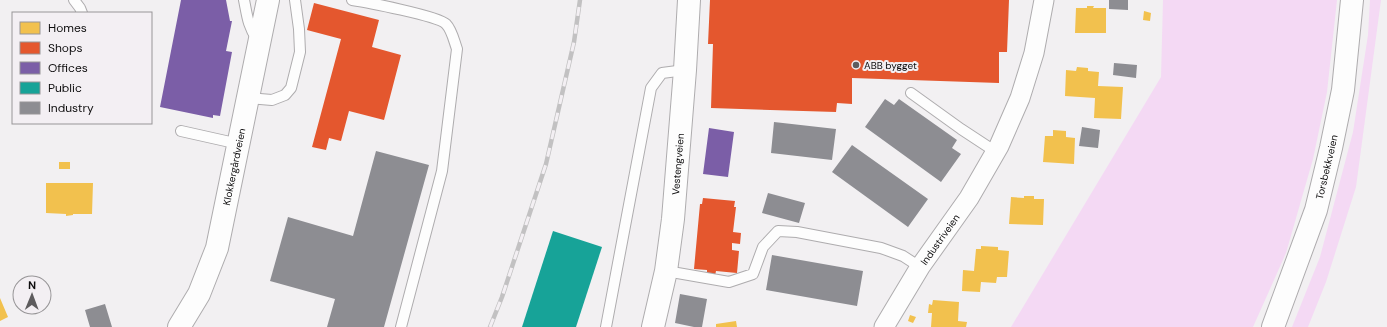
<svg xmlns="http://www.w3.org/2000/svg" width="1387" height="327" font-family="'DM Sans',sans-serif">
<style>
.grass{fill:#f4d9f4}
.homes{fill:#f2c14e}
.shops{fill:#e4572e}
.offices{fill:#7b5ea7}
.public{fill:#17a398}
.industry{fill:#8d8d92}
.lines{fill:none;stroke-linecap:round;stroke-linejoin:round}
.service-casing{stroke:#aeacae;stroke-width:12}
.minor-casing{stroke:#aeacae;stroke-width:21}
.tertiary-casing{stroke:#aeacae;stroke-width:24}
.primary-casing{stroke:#aeacae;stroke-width:24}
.service{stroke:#fdfdfd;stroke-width:10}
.minor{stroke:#fdfdfd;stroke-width:19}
.tertiary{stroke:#fdfdfd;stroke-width:22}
.primary{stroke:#fdfdfd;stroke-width:22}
.rail-casing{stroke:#c2c1c2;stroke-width:4.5}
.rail{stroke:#f3eff3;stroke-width:3;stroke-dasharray:9;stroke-linecap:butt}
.poi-dot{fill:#5e5c5e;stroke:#f3eff3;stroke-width:1.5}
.labels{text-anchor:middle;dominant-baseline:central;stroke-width:4;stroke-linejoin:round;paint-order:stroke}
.poi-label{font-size:10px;fill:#0e0d0e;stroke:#f3eff3;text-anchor:start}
.street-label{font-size:10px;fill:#0e0d0e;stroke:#f3eff3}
</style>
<rect width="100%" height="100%" fill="#f2f0f2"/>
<!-- grass -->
<path class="grass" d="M 1163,0 L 1337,0 L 1327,92 L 1313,159 L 1286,253 L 1253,327 L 1011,327 L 1161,77 Z
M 1370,0 L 1381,0 L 1356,187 L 1326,282 L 1308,327 L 1292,327 L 1320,257 L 1353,132 L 1368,35 Z"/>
<!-- homes -->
<path class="homes" d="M 1087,6 L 1094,6 L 1093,8 L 1106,8 L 1106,33 L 1075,33 L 1076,8 L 1087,8 Z
M 1144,11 L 1151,13 L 1150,21 L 1143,20 Z
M 1077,67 L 1088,68 L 1088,71 L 1099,72 L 1098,86 L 1123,87 L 1121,119 L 1094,118 L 1095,98 L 1065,96 L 1066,70 L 1076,71 Z
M 1053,130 L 1066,131 L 1066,137 L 1075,138 L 1074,164 L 1043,162 L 1045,136 L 1053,136 Z
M 59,162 L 70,162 L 70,169 L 59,169 Z
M 46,183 L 93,183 L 92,214 L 73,214 L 73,215 L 66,216 L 66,214 L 46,213 Z
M 1024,196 L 1034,196 L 1034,199 L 1044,199 L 1043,225 L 1009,224 L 1011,197 L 1024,198 Z
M 981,246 L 998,247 L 998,250 L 1009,251 L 1007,277 L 997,277 L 996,283 L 981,282 L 980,292 L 962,291 L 963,270 L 974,271 L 976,249 L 981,249 Z
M 0,298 L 8,317 L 0,321 Z
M 933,300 L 959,302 L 958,321 L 967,322 L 966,327 L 931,327 L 932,313 L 928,313 L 929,304 L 932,305 Z
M 910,315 L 916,317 L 913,323 L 908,321 Z
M 736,321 L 737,327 L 716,327 L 716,324 Z"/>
<!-- shops -->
<path class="shops" d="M 710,0 L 1009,0 L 1007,52 L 999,52 L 999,83 L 852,78 L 852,104 L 837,103 L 836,112 L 711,108 L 713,44 L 708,44 Z
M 314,3 L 379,20 L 372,47 L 401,55 L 384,120 L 349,111 L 341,141 L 329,138 L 326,150 L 312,147 L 341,39 L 307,30 Z
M 703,198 L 735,201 L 734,207 L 736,207 L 733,232 L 741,233 L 740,244 L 732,243 L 732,250 L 739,251 L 737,273 L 716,271 L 715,276 L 707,275 L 707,270 L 694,269 L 700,204 L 702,204 Z"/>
<!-- offices -->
<path class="offices" d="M 181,0 L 226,0 L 230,21 L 232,21 L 226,51 L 232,52 L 220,116 L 213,115 L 213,118 L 160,107 Z
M 709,128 L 734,132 L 728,177 L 703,174 Z"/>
<!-- public -->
<path class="public" d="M 553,231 L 602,247 L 576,327 L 522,327 Z"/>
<!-- industry -->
<path class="industry" d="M 1109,0 L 1128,0 L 1128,10 L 1109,9 Z
M 1114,63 L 1137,65 L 1136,78 L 1113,75 Z
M 885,99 L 894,105 L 899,99 L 957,140 L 952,148 L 961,154 L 941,182 L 865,127 Z
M 774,122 L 836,129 L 832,160 L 771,153 Z
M 1082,127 L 1100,130 L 1098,148 L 1079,146 Z
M 852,145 L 928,199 L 908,227 L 832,172 Z
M 376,151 L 429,165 L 384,327 L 327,327 L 335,299 L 270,281 L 288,217 L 353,236 Z
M 768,193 L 805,203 L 799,223 L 762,213 Z
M 772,255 L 863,271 L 857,306 L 766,290 Z
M 680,294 L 707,299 L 702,327 L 694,327 L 675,323 Z
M 105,304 L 112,327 L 90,327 L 85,310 Z"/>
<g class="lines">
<!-- service casing -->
<g class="service-casing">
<path id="service" d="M 74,0 L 80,8 L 82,13
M 244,0 C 247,15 248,27 257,39
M 352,0 C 366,2 438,16 446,24 C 452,30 454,41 457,49 L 442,171 L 401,327
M 911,93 L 961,129 L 996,152
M 248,98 L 272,100 L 285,95 L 291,88 L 300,52 L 299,29 L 295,0
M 181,131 L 239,144
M 666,271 L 729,282 L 753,274 L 763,247 L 778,231 L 797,232 L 881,248 L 903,256 L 920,267
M 606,327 L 651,88 L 662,73 L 685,70"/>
</g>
<!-- minor casing -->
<g class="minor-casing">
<g id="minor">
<path id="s1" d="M 884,327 L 920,267 L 969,198 L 999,146 L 1020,98 L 1034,53 L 1044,0"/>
</g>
</g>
<!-- tertiary casing -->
<g class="tertiary-casing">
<g id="tertiary">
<path id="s2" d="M 179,327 L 199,294 L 217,248 L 268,0"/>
<path id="s3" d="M 653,327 L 666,271 L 673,219 L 685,70 L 689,0"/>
</g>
</g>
<!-- primary casing -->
<g class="primary-casing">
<g id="primary">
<path id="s4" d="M 1273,327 L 1316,210 L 1331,148 L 1343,90 L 1352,0"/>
</g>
</g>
<!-- service -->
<use href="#service" class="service"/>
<!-- minor -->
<use href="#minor" class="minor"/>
<!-- tertiary -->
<use href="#tertiary" class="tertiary"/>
<!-- primary -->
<use href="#primary" class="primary"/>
<!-- rail casing -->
<g class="rail-casing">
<path id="rail" d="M 490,327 L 502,297 L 546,164 L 574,42 L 580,0"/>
</g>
<!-- rail -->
<use href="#rail" class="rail"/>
</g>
<!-- markers -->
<circle class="poi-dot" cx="856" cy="65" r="4"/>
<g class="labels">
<!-- poi labels -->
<g class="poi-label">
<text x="864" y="65">ABB bygget</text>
</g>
<!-- street labels -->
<g class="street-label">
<text stroke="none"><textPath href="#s3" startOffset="165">Vestengveien</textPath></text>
<text stroke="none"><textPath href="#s2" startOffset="171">Klokkergårdveien</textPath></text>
<text stroke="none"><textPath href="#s4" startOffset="169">Torsbekkveien</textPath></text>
<text stroke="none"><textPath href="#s1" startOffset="104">Industriveien</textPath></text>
</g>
</g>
<!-- legend -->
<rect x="12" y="12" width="140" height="112" fill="#f3eff3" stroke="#979597"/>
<rect x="20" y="22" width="20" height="12" fill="#f2c14e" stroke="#979597"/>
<text x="48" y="32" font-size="12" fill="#0e0d0e">Homes</text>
<rect x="20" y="42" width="20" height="12" fill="#e4572e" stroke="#979597"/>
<text x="48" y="52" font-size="12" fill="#0e0d0e">Shops</text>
<rect x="20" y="62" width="20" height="12" fill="#7b5ea7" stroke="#979597"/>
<text x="48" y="72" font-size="12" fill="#0e0d0e">Offices</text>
<rect x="20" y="82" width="20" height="12" fill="#17a398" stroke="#979597"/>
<text x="48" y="92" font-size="12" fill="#0e0d0e">Public</text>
<rect x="20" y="102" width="20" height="12" fill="#8d8d92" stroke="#979597"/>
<text x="48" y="112" font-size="12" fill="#0e0d0e">Industry</text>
<!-- north arrow -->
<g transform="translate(32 295) rotate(1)"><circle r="19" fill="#f3eff3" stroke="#979597"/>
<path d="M0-3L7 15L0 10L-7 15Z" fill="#5e5c5e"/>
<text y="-6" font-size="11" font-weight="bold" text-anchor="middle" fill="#0e0d0e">N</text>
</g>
</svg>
